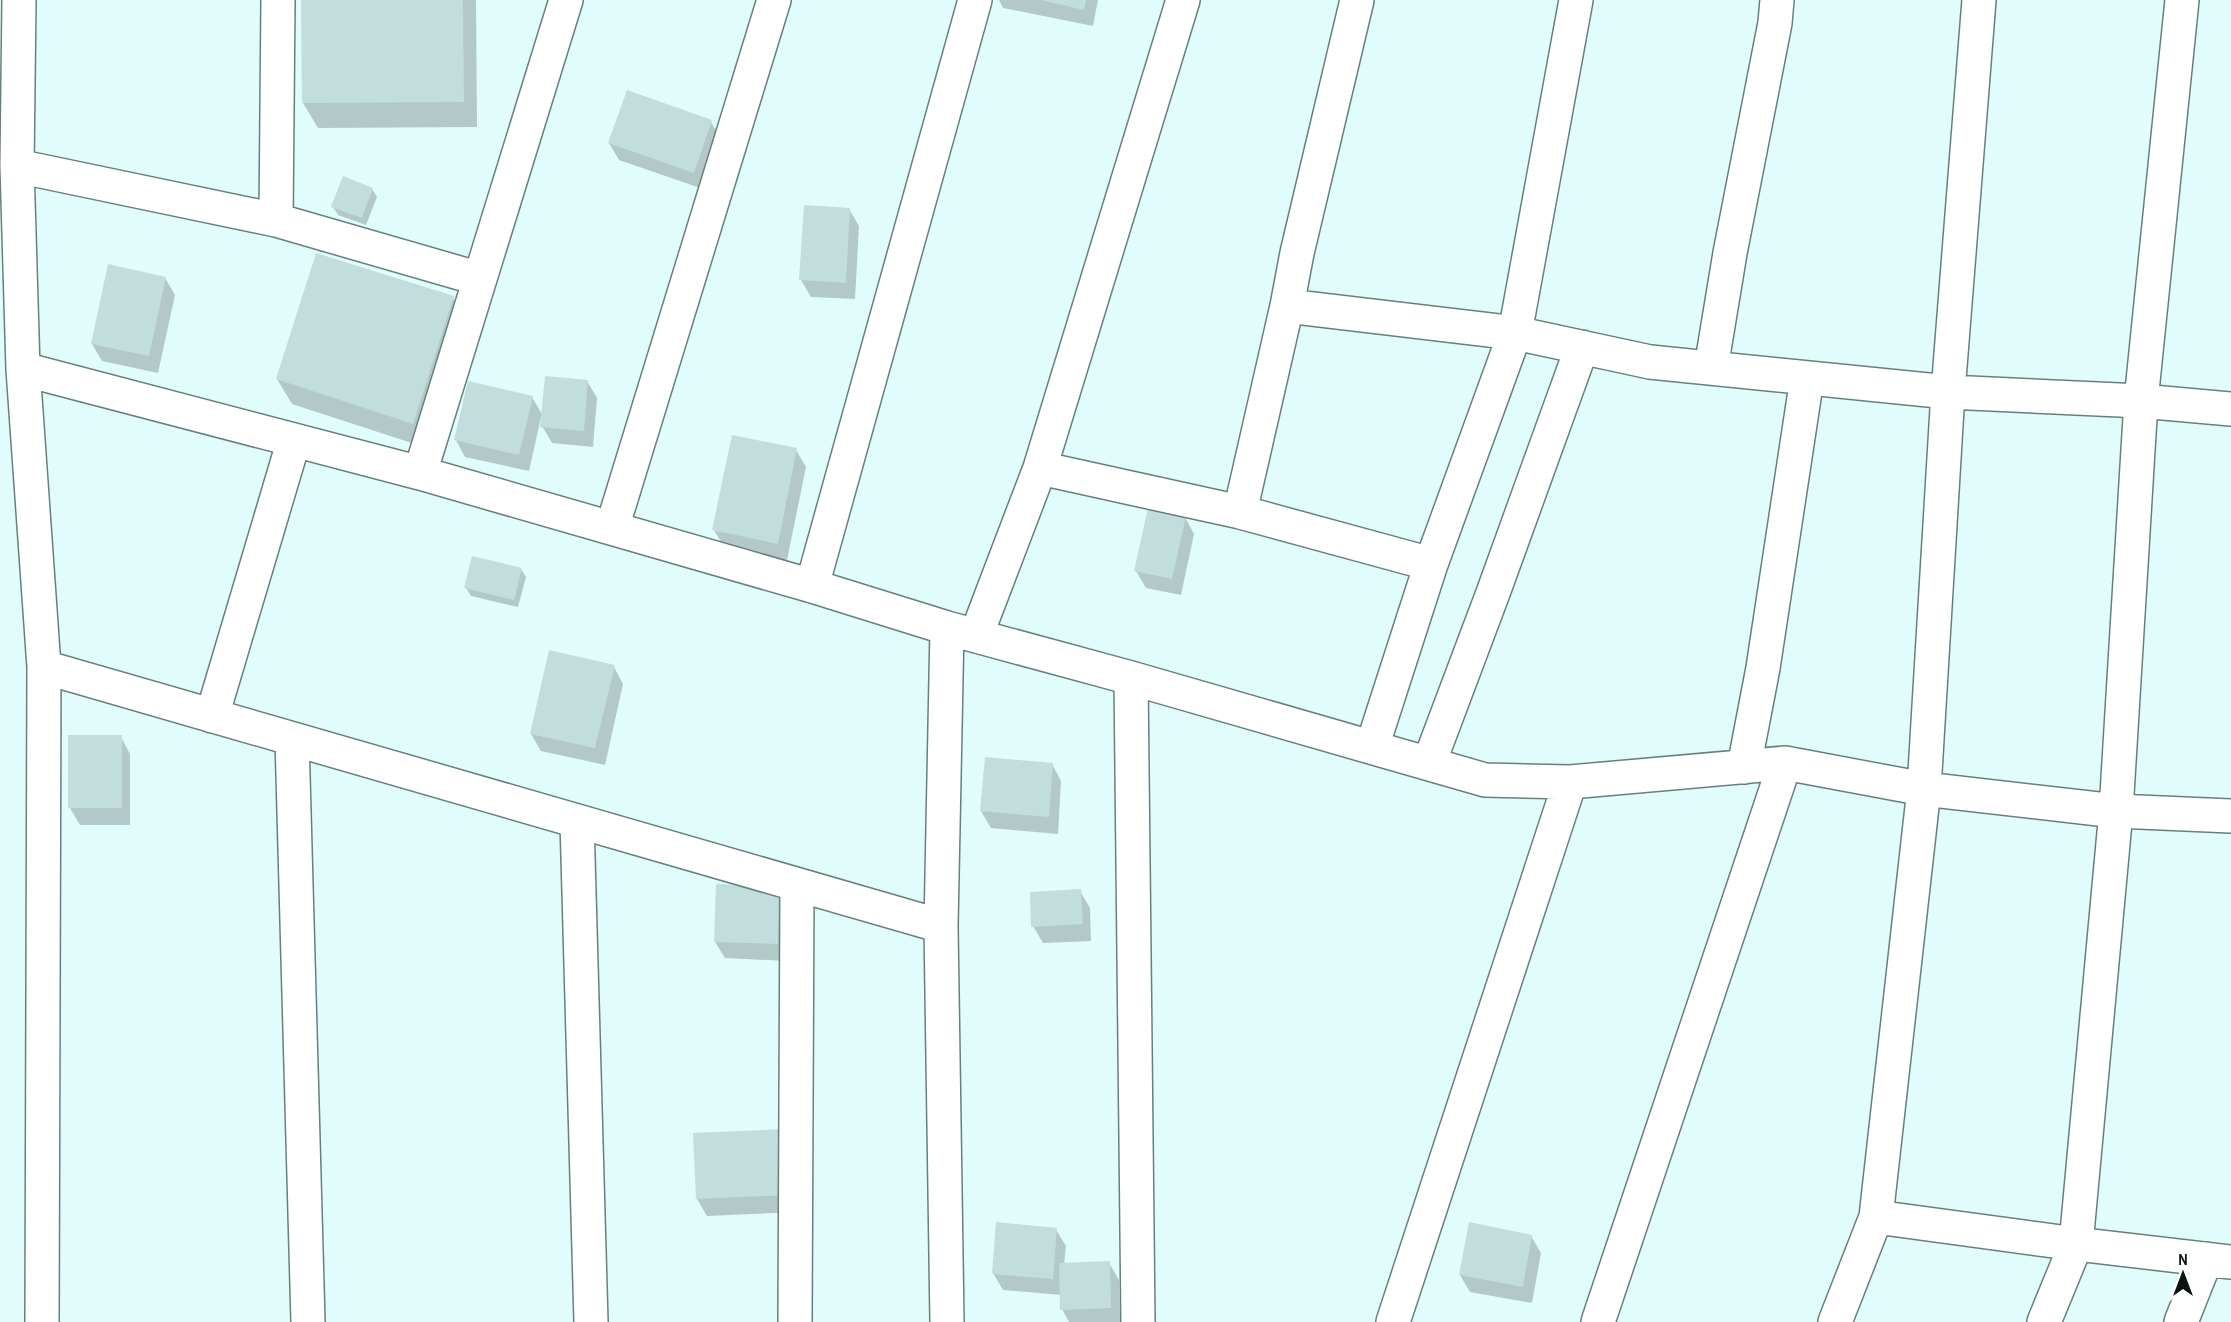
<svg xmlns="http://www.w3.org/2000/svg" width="2231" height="1322" font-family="'Archivo Narrow',sans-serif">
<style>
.shadow{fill:#0003}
.building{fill:#c1dddc}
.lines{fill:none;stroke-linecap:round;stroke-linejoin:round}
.street-casing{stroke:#66807f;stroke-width:36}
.street{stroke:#fff;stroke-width:33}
</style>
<rect width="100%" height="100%" fill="#e0fcfb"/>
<!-- shadow -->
<path class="shadow" d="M 302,0 L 476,0 L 477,127 L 318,128 L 303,103 Z
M 999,0 L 1098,0 L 1093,26 L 1003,8 Z
M 711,122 L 721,139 L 703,189 L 619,160 L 609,143 Z
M 372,189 L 377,197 L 366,225 L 338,215 L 333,207 Z
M 849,209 L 859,226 L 855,299 L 811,297 L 801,280 Z
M 165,278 L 175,295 L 158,373 L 102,361 L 92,344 Z
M 453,298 L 468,323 L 427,448 L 292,404 L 277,379 Z
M 587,381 L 597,398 L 593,447 L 552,443 L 542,426 L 543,418 L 541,417 L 529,471 L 465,457 L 456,440 L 532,397 L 543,416 Z
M 796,450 L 806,467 L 787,560 L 724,547 L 714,530 Z
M 1185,517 L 1194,534 L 1181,595 L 1146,588 L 1136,571 Z
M 521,569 L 526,577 L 518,607 L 471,596 L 466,588 Z
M 614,667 L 623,684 L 605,765 L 541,751 L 531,734 Z
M 121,737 L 130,754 L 130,825 L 80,825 L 70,808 Z
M 986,758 L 1052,764 L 1061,781 L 1058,834 L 991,828 L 981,811 Z
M 779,889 L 789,906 L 787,961 L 725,958 L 715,942 Z
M 1080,891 L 1090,908 L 1091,941 L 1043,943 L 1033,926 Z
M 784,1131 L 797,1212 L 707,1216 L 697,1199 L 694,1134 Z
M 1056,1230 L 1066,1246 L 1064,1265 L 1109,1263 L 1119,1280 L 1120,1322 L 1069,1322 L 1062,1309 L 1061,1295 L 1003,1290 L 993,1273 Z
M 1531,1236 L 1541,1253 L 1532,1303 L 1470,1292 L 1460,1275 Z"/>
<!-- building -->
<path class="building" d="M 301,0 L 463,0 L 464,102 L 302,103 Z
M 1041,0 L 1086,0 L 1084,10 Z
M 627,90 L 712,120 L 694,173 L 608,143 Z
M 343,176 L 373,188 L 362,218 L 331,207 Z
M 804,205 L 850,208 L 846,283 L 799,280 Z
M 316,253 L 454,296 L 413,424 L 276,379 Z
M 108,264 L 166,277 L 149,356 L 91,344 Z
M 545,376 L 588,380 L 584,431 L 540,427 Z
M 468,381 L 533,396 L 519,455 L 454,440 Z
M 732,435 L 797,448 L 778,544 L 712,530 Z
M 1148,508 L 1186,516 L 1172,579 L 1134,571 Z
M 472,556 L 522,568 L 514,600 L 464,588 Z
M 549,650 L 615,665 L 595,748 L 530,734 Z
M 68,735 L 122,735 L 122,808 L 68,808 Z
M 985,757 L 1053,763 L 1049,817 L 980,811 Z
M 716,884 L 780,887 L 778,944 L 714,942 Z
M 1081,889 L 1083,924 L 1031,927 L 1030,892 Z
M 785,1129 L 788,1195 L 696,1199 L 693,1133 Z
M 996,1222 L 1057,1228 L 1053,1279 L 992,1274 Z
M 1469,1222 L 1532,1235 L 1523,1287 L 1459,1275 Z
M 1110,1261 L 1111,1308 L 1060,1310 L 1059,1263 Z"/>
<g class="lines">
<!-- street casing -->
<g class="street-casing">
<path id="street" d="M 19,0 L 17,166 L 23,369 L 44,667 L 42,1322
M 1357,0 L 1297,253 L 1287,306 L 1515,333 L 1650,362 L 1948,392 L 2141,401 L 2231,409
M 17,166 L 276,220 L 480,279
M 276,220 L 278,0
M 1287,306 L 1240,512 L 1431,564 L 1515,333 L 1576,0
M 1711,368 L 1730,253 L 1775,23 L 1777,0
M 23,369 L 420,473 L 812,586 L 947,628 L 1131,678 L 1485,780 L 1570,782 L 1785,763 L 1924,789 L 2116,811 L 2231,816
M 1040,468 L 1240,512
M 420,473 L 566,0
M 612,528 L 774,0
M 812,586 L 975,0
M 947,628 L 941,926 L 947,1322
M 976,636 L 1040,468 L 1183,0
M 44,667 L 941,926
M 1131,678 L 1138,1322
M 212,716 L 294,440
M 292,739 L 308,1322
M 1372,747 L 1431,564
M 1429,763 L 1493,593 L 1582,347
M 1744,767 L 1763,668 L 1807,378
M 577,821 L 591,1322
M 1876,1217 L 1924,789 L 1948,392 L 1979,0
M 795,1322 L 797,885
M 1393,1322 L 1570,782
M 1598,1322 L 1785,763
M 1835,1322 L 1876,1217 L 2076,1244 L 2231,1262
M 2044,1322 L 2076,1244 L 2116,811 L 2141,401 L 2182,0
M 2181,1322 L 2206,1259"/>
</g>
<!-- street -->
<use href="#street" class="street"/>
</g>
<!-- north arrow -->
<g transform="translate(2183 1274)" stroke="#ffffff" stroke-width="4.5" paint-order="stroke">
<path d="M0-4.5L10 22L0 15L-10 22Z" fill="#0a1413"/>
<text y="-9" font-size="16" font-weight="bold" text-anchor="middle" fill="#0a1413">N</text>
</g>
</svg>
